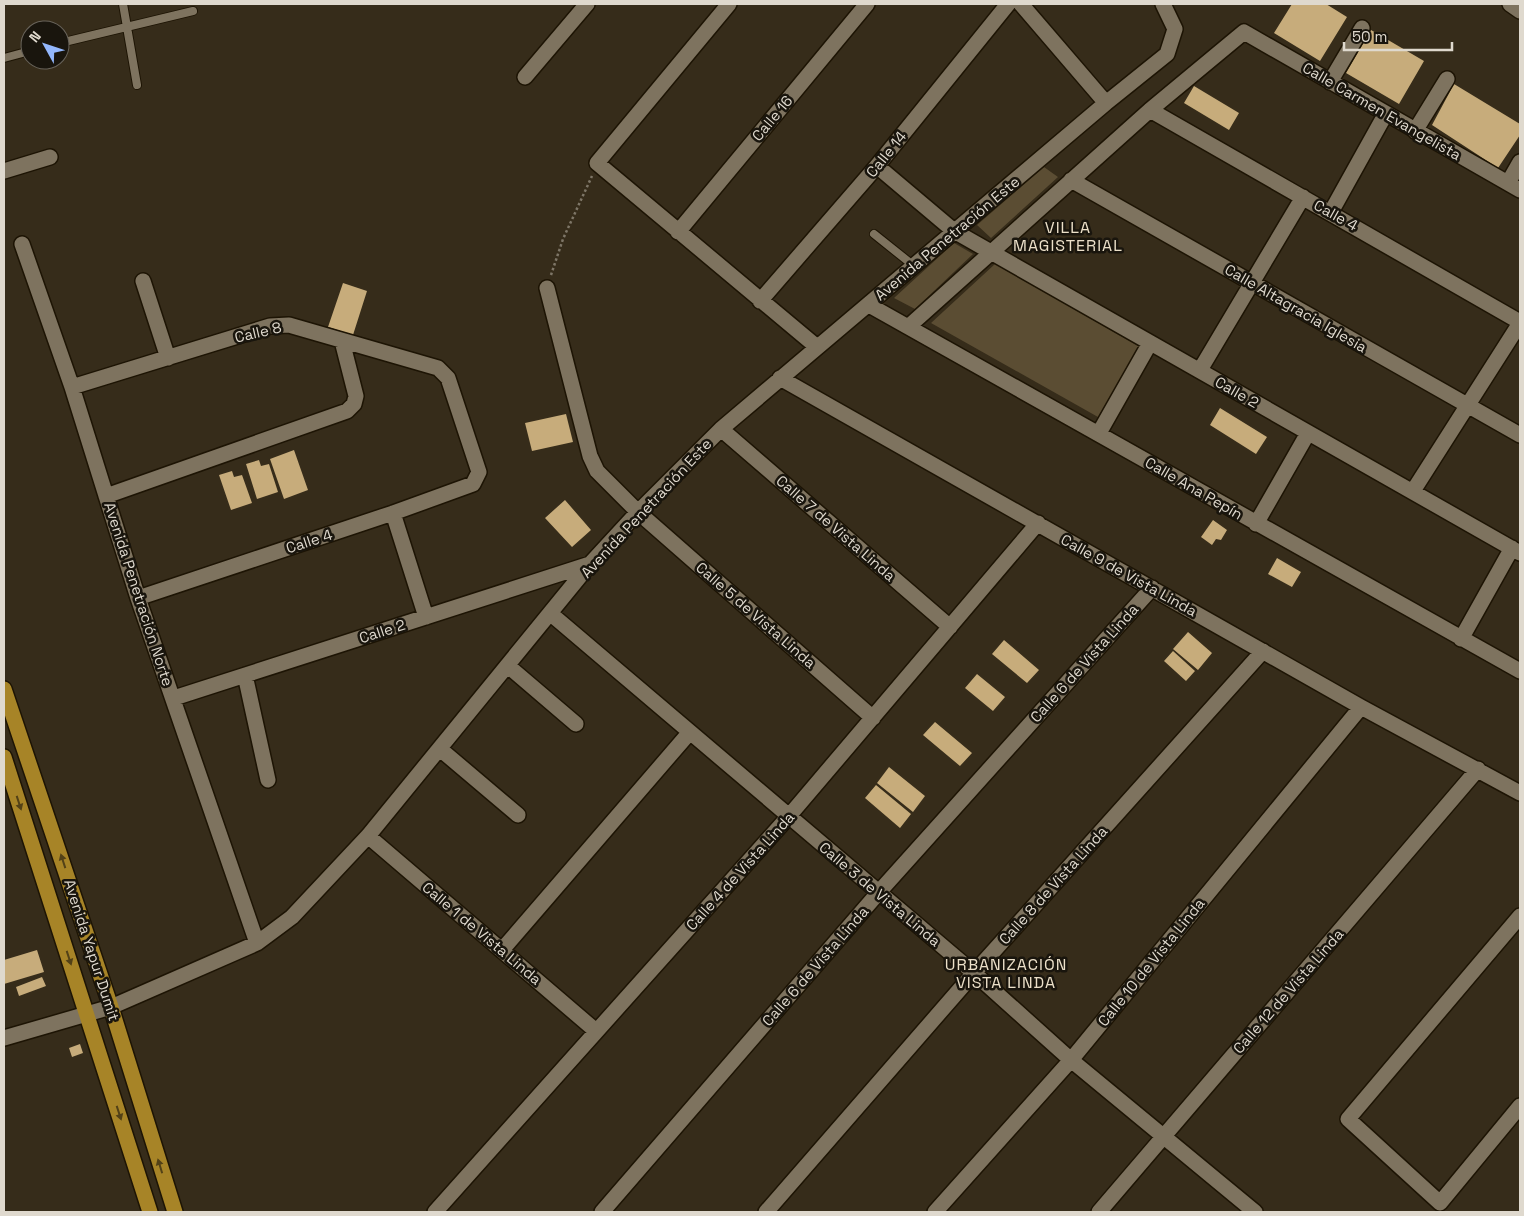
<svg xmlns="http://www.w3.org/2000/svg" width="1524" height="1216" font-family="'Space Grotesk',sans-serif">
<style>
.green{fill:#5b4d33}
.building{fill:#c7ac7b}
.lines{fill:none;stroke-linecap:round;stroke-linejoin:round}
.lane-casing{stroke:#1d1404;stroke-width:10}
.street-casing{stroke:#1d1404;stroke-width:18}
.primary-casing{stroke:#1d1404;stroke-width:18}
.path{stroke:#7e7667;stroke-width:2.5;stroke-dasharray:2.5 2.5;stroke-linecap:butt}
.lane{stroke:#7e735f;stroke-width:8}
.street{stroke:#7e735f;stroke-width:15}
.primary{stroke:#a78427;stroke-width:15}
.oneway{fill:#524117}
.labels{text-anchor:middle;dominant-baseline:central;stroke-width:5;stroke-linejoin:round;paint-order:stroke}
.street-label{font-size:15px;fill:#dfd9ce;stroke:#19150d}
.neighbourhood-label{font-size:16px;letter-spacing:1px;fill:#ece0c9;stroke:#19150d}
</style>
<rect width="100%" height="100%" fill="#362c1a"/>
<!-- green -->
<path class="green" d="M 1044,167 L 1058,177 L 991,238 L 977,225 Z
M 954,243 L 973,254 L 915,309 L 894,298 Z
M 995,264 L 1140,347 L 1098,417 L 931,323 Z"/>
<!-- building -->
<path class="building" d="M 1292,4 L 1326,4 L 1347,17 L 1320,61 L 1274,33 Z
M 1371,30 L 1424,61 L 1399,104 L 1346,73 Z
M 1454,84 L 1520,124 L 1520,135 L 1498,168 L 1432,125 Z
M 1194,86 L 1239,113 L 1229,130 L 1184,103 Z
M 343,283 L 367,291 L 353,335 L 328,327 Z
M 1220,408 L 1267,437 L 1256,454 L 1210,425 Z
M 566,414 L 573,442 L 532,451 L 525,423 Z
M 294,450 L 308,490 L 284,499 L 270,459 Z
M 259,460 L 261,466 L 269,464 L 278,492 L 257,499 L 246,464 Z
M 232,471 L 234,477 L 242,475 L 252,503 L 231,510 L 219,475 Z
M 565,500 L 591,530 L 572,547 L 545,518 Z
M 1213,520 L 1227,530 L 1221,540 L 1216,539 L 1212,545 L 1201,537 Z
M 1277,558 L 1301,572 L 1292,587 L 1268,574 Z
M 1188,632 L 1212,653 L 1198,670 L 1173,649 Z
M 1004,640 L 1039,670 L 1027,683 L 992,654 Z
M 1173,651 L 1195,671 L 1186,681 L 1164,661 Z
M 977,674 L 1005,697 L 993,711 L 965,688 Z
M 935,722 L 972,753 L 960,766 L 923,735 Z
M 889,767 L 925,796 L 913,812 L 877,783 Z
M 876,785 L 911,814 L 900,828 L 865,798 Z
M 37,950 L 44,972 L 4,984 L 4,960 Z
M 42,977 L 46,986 L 19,996 L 16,987 Z
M 80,1044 L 83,1053 L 72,1057 L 69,1048 Z"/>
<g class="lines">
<!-- lane casing -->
<g class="lane-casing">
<path id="lane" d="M 123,4 L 137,85
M 60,43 L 193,11
M 4,58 L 30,51
M 874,234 L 914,266"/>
</g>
<!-- street casing -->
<g class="street-casing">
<path id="street" d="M 729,4 L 597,163 L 817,347
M 1021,4 L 1106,103
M 1510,4 L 1520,11
M 525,77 L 587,4
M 1330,82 L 1362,28
M 1150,110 L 1520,322
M 1415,131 L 1447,79
M 877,166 L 954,231 L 1520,553
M 4,171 L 50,157
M 1071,180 L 1520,435
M 1508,183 L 1520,162
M 1331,212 L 1385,115
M 678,232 L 867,4
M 22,244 L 72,387 L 138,598 L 257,943
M 143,281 L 168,358
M 547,288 L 590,456 L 597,471 L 638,512 L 873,718
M 760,301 L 877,166 L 1008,4
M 869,305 L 1520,671
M 908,327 L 1150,110 L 1244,32 L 1520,190
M 1200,370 L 1303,197
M 780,378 L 1361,707 L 1520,793
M 72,387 L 270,326 L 289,325 L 438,368 L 448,378 L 479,472 L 473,484 L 393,513 L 138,598
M 721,429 L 950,627
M 1099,433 L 1150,343
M 1413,491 L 1520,323
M 106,496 L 347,411 L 354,404 L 356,396 L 342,341
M 393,513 L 426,617
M 1256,524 L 1308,433
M 551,614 L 974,973 L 1071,1060 L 1255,1212
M 1461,639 L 1512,548
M 508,666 L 576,724
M 245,675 L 268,780
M 174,698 L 590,564
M 440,749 L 518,815
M 368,836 L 596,1031
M 1520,916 L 1348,1119 L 1440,1203 L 1520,1106
M 502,950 L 690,732
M 4,1038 L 111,1007 L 257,943 L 292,917 L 368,836 L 590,564 L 638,512 L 721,429 L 1106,103 L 1167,54 L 1175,29 L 1163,4
M 435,1212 L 789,816 L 1038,523
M 602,1212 L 879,892 L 1152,588
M 766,1212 L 974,973 L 1263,651
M 935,1212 L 1071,1060 L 1361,707
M 1099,1212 L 1478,769"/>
</g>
<!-- primary casing -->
<g class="primary-casing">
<path id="primary" d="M 4,689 L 111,1007 L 175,1212
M 4,757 L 150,1212"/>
</g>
<!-- path -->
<path class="path" d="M 551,275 L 563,239 L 592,176"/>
<!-- lane -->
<use href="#lane" class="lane"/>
<!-- street -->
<use href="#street" class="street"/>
<!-- primary -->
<use href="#primary" class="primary"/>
</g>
<!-- one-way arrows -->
<defs><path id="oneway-solid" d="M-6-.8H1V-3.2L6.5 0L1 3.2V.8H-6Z" transform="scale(1.25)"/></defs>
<g class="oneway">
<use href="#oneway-solid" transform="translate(19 803) rotate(72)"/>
<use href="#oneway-solid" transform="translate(63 861) rotate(-108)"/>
<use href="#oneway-solid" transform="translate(69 958) rotate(72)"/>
<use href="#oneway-solid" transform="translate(119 1113) rotate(72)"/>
<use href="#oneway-solid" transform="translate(160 1166) rotate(-107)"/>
</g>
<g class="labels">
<!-- street labels -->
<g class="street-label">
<text transform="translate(1382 111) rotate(30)">Calle Carmen Evangelista</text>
<text transform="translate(772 118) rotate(-50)">Calle 16</text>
<text transform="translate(886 154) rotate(-51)">Calle 14</text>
<text transform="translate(1336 215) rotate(29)">Calle 4</text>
<text transform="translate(947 238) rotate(-40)">Avenida Penetración Este</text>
<text transform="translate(1296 308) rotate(30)">Calle Altagracia Iglesia</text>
<text transform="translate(258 332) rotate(-13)">Calle 8</text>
<text transform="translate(1237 392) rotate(30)">Calle 2</text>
<text transform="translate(1194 488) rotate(30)">Calle Ana Pepín</text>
<text transform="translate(646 508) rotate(-47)">Avenida Penetración Este</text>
<text transform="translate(836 528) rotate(41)">Calle 7 de Vista Linda</text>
<text transform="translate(309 541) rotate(-18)">Calle 4</text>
<text transform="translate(1129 575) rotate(29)">Calle 9 de Vista Linda</text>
<text transform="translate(139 594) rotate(72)">Avenida Penetración Norte</text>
<text transform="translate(756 615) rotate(41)">Calle 5 de Vista Linda</text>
<text transform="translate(382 631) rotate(-18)">Calle 2</text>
<text transform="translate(1084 663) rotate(-48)">Calle 6 de Vista Linda</text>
<text transform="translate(740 871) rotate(-48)">Calle 4 de Vista Linda</text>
<text transform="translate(1053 885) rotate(-48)">Calle 8 de Vista Linda</text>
<text transform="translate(880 894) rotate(40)">Calle 3 de Vista Linda</text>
<text transform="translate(482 933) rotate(40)">Calle 1 de Vista Linda</text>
<text transform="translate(92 950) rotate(72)">Avenida Yapur Dumit</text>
<text transform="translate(1151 962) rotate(-51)">Calle 10 de Vista Linda</text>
<text transform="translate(815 966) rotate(-49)">Calle 6 de Vista Linda</text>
<text transform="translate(1288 991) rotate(-49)">Calle 12 de Vista Linda</text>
</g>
<!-- neighbourhood labels -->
<g class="neighbourhood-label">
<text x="1068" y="227">VILLA<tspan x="1068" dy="18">MAGISTERIAL</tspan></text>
<text x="1006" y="964">URBANIZACIÓN<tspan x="1006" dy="18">VISTA LINDA</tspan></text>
</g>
</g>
<!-- border -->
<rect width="1524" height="1216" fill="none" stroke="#dfd9ce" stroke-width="10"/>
<!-- north arrow -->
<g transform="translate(45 45) rotate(310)"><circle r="24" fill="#19150d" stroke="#68635a"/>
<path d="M0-4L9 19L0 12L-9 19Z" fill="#93b7fd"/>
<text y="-8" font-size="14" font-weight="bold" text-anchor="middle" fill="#dfd9ce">N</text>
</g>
<!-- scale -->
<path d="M1344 42v8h108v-8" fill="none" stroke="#dfd9ce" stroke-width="2.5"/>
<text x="1352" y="42" font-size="15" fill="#dfd9ce" stroke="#19150d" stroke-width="4" paint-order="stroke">50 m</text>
</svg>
